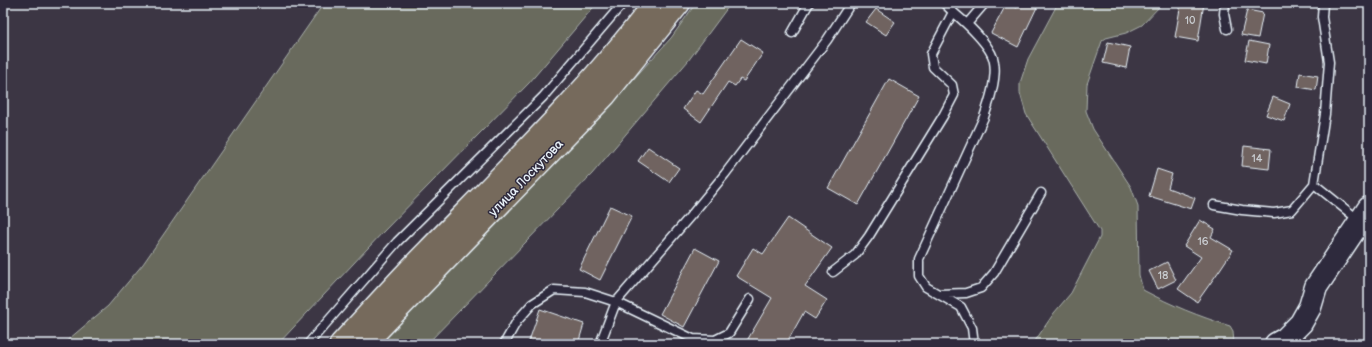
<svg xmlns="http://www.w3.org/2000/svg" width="1372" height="347" font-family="'Balsamiq Sans',sans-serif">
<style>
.green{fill:#696b5d;stroke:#a8aeaa}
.building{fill:#706460;stroke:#e8f1f8}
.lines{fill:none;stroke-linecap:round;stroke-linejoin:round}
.lane-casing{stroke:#e8f1f8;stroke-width:11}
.secondary-casing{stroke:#e8f1f8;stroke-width:25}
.primary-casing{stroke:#e8f1f8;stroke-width:25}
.lane{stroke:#2f2a3d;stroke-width:8}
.secondary{stroke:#2f2a3d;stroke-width:22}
.primary{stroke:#766a5c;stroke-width:22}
.labels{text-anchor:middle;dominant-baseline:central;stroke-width:3;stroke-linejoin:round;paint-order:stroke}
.number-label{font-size:11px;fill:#caced2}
.street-label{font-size:13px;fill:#e8f1f8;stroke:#2f2a3d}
</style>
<rect width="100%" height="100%" fill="#3c3644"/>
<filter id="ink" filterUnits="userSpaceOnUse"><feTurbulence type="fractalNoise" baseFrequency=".025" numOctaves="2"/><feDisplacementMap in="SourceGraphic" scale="8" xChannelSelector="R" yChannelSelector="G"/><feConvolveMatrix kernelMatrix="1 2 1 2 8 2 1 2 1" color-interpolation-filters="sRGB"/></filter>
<g filter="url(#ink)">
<!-- green -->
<path class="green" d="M 324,3 L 597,3 L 529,83 L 383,232 L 278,344 L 63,344 L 108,306 L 143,264 Z
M 696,3 L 731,3 L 688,61 L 592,174 L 427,344 L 379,344 L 481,233 L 577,141 L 671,38 Z
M 1058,3 L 1166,3 L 1160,6 L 1142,25 L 1126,33 L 1106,38 L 1102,41 L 1087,84 L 1086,111 L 1093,129 L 1131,187 L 1138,206 L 1139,275 L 1143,290 C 1173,306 1198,316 1230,326 L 1233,331 L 1234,344 L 1033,344 L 1054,313 L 1071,293 L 1100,237 L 1100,231 L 1026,114 L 1020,93 L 1020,83 L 1028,59 Z"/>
<!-- building -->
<path class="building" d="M 1007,3 L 1017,8 L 1019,3 L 1039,3 L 1018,47 L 991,33 Z
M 1181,3 L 1204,3 L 1198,41 L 1175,37 Z
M 876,9 L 895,22 L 886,35 L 866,22 Z
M 1247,10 L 1263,13 L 1258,38 L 1241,35 Z
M 741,39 L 763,53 L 744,81 L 740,79 L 735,86 L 728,82 L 701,122 L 683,109 L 696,90 L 703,94 Z
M 1249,41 L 1269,45 L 1266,64 L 1245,60 Z
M 1108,42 L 1130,47 L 1126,68 L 1103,63 Z
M 1300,73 L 1318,76 L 1316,90 L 1298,87 Z
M 889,79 L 919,96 L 858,205 L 828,188 Z
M 1273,97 L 1290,104 L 1284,121 L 1266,115 Z
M 1244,146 L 1271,149 L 1269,169 L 1242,166 Z
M 648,147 L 679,168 L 669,182 L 638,161 Z
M 1157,169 L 1172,174 L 1168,188 L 1195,198 L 1191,209 L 1149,196 Z
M 610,206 L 632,216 L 600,280 L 579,269 Z
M 788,218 L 832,248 L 805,286 L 827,300 L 815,319 L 804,312 L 786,344 L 745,344 L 772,298 L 736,276 L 753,248 L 763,254 Z
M 1200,220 L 1215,229 L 1211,237 L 1233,250 L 1219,271 L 1197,302 L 1178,289 L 1201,257 L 1184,246 Z
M 695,248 L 719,261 L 684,327 L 660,314 Z
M 1167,262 L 1176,280 L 1158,289 L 1149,271 Z
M 540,309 L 584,324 L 578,344 L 528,344 Z"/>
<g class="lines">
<!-- lane casing -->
<g class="lane-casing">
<path id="lane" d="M 1225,3 L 1224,14 L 1227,29
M 953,12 C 965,22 992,46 994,62 C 997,77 989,103 984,117 L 919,259 L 919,276 L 926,287 L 961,307 L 972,328 L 974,344
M 967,24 L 985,3
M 792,33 L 809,3
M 1314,184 L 1360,221
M 1214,205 L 1242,210 L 1274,213 L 1292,210 L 1314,184 L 1325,114 L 1329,62 L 1322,17 L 1323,3
M 833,272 L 855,255 L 869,236 L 943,116 L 954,95 L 952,85 L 933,67 L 931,54 L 953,12 L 944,3
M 939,294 L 966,293 L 981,288 L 994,273 L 1041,193
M 308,344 L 397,242 L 543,97 L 623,3
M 504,344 L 517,321 L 532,304 L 554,290 L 585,292 L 616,302 L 693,339 L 715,340 L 729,333 L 750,299
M 600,344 L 616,302 L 693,213 L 725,174 L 827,40 L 851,3"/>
</g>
<!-- secondary casing -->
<g class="secondary-casing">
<path id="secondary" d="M 1276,344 L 1285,339 L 1301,323 L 1310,307 L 1316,287 L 1369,208"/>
</g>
<!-- primary casing -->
<g class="primary-casing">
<path id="primary" d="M 341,344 C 370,313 398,281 428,251 C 506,171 587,92 655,3
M 364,344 L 605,95 L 679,3"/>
</g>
<!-- lane -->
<use href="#lane" class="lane"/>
<!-- secondary -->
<use href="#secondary" class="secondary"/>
<!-- primary -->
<use href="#primary" class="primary"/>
</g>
</g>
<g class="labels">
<!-- number labels -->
<g class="number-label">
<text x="1190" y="20">10</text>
<text x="1257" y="158">14</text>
<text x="1203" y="241">16</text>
<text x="1163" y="275">18</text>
</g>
<!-- street labels -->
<g class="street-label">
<text transform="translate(526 178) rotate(-46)">улица Лоскутова</text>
</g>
</g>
<!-- margin -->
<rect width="1372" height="347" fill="none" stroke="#2f2a3d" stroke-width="16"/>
<rect x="8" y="8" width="1356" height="331" fill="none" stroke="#e8f1f8" stroke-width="1.5" filter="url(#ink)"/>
</svg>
